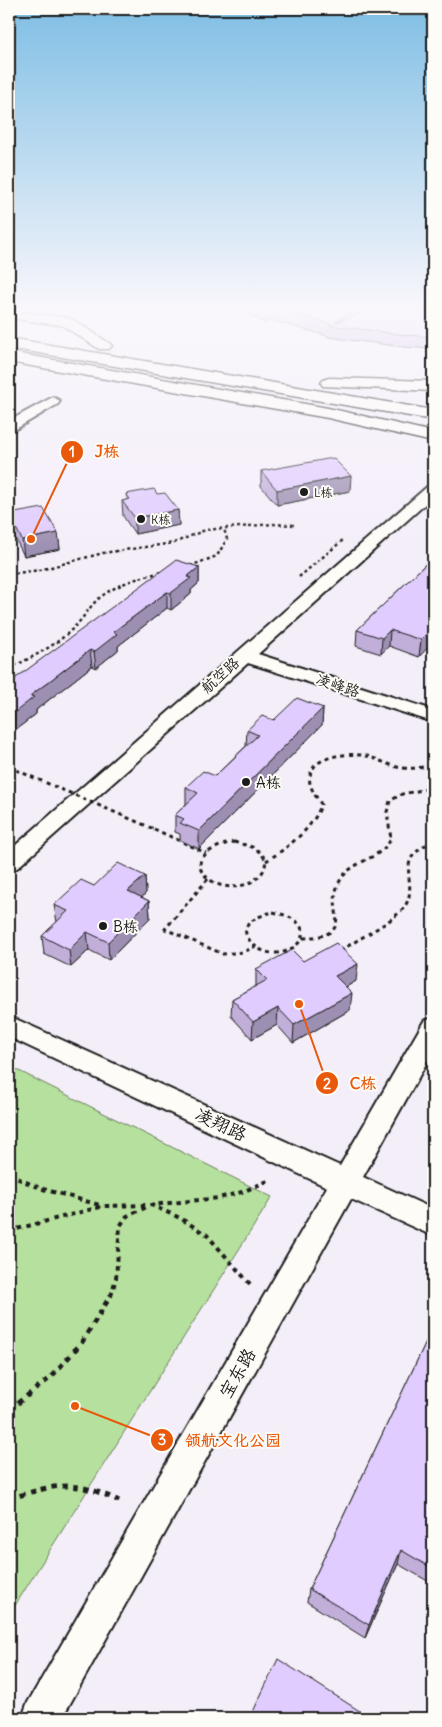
<svg xmlns="http://www.w3.org/2000/svg" width="442" height="1727" font-family="Delius,'LXGW WenKai TC',sans-serif">
<style>
.green{fill:#b6e09d;stroke:#697e5c}
.lines{fill:none;stroke-linecap:round;stroke-linejoin:round}
.street-casing{stroke:#1c1c1c;stroke-width:4}
.primary-casing{stroke:#1c1c1c;stroke-width:3}
.highway-casing{stroke:#1c1c1c;stroke-width:3}
.path-far3{stroke:#1c1c1c;stroke-width:2.5;stroke-dasharray:3 3;stroke-linecap:butt}
.path-far2{stroke:#1c1c1c;stroke-width:3;stroke-dasharray:4 4;stroke-linecap:butt}
.path-far1{stroke:#1c1c1c;stroke-width:4;stroke-dasharray:4.5 4.5;stroke-linecap:butt}
.path{stroke:#1c1c1c;stroke-width:5;stroke-dasharray:5.5 5.5;stroke-linecap:butt}
.street{fill:#fdfcf7;fill-rule:evenodd}
.primary{fill:#fdfcf7;fill-rule:evenodd}
.highway{fill:#fdfcf7;fill-rule:evenodd}
.path-bridge{stroke:#1c1c1c;stroke-width:3;stroke-dasharray:4 4;stroke-linecap:butt}
.wall{fill:#c1afda;stroke:#1c1c1c}
.shaded-wall{fill:#9d8fb2;stroke:#1c1c1c}
.building{fill:#e0ccfe;stroke:#1c1c1c}
.poi-dot{fill:#1c1c1c;stroke:#fdfcf7;stroke-width:2}
.labels{text-anchor:middle;dominant-baseline:central;stroke-width:4;stroke-linejoin:round;paint-order:stroke}
.far-poi-label{font-size:12px;fill:#1c1c1c;stroke:#fdfcf7;text-anchor:start}
.street-label{font-size:15px;fill:#1c1c1c;stroke:#fdfcf7}
.poi-label{font-size:15px;fill:#1c1c1c;stroke:#fdfcf7;text-anchor:start}
.near-street-label{font-size:18px;fill:#1c1c1c;stroke:#fdfcf7}
.leader{fill:none;stroke:#e8590c;stroke-width:2}
.callout-dot{fill:#e8590c;stroke:#fdfcf7;stroke-width:2}
.mark-label{font-size:15px;text-anchor:middle;font-weight:bold;fill:#fff}
.callout-label{font-size:16px;text-anchor:middle;font-weight:bold;fill:#e8590c;stroke:#fdfcf7;stroke-width:4;stroke-linejoin:round;paint-order:stroke}
</style>
<rect width="100%" height="100%" fill="#f4eef9"/>
<filter id="ink" filterUnits="userSpaceOnUse"><feTurbulence type="fractalNoise" baseFrequency=".02" numOctaves="2"/><feDisplacementMap in="SourceGraphic" scale="10" xChannelSelector="R" yChannelSelector="G"/><feConvolveMatrix kernelMatrix="1 2 1 2 8 2 1 2 1" color-interpolation-filters="sRGB"/></filter>
<g filter="url(#ink)">
<!-- green -->
<path class="green" d="M 9,1066 L 272,1197 L 9,1615 Z"/>
<g class="lines">
<!-- street casing -->
<g class="street-casing">
<path id="street" d="M 53,397 L 60,401 L 58,404 L 14,430 L 9,431 L 9,421 Z
M 433,484 L 433,497 L 258,654 L 433,710 L 433,722 L 248,663 L 17,868 L 9,871 L 9,851 L 428,486 Z
M 9,1016 L 340,1166 L 424,1021 L 433,1018 L 433,1051 L 363,1177 L 433,1209 L 433,1236 L 351,1199 L 62,1718 L 22,1718 L 27,1704 L 327,1187 L 9,1037 Z"/>
</g>
<!-- primary casing -->
<g class="primary-casing">
<path id="primary" d="M 9,310 L 67,318 L 72,319 L 74,322 L 72,325 L 67,326 L 9,318 Z
M 9,352 L 328,408 L 433,432 L 433,442 L 328,418 L 9,362 Z
M 329,378 L 433,381 L 433,391 L 323,386 L 321,383 L 323,380 Z"/>
</g>
<!-- highway casing -->
<g class="highway-casing">
<path id="highway" d="M 67,318 L 72,319 L 109,343 L 112,346 L 109,349 L 99,349 L 62,325 L 60,322 L 62,319 Z
M 9,338 L 433,410 L 433,420 L 9,348 Z"/>
</g>
<!-- path-far3 -->
<path class="path-far3" d="M 190,566 L 217,556 L 227,539 L 224,529
M 9,574 L 40,570 L 103,553 L 174,543 L 205,530 L 273,524 L 295,525
M 299,577 L 343,540
M 9,668 C 34,657 61,643 79,622 C 87,613 92,603 102,596 C 119,583 141,577 162,572"/>
<!-- path-far2 -->
<path class="path-far2" d="M 433,778 L 433,785
M 154,829 L 206,853
M 234,842 C 240,844 247,845 252,847 C 290,866 238,903 209,879 C 184,860 216,845 234,842 Z
M 266,861 C 285,850 316,826 321,804 C 317,798 312,791 310,784 C 305,755 348,752 367,756 C 379,759 390,767 403,768 C 413,769 423,768 433,764
M 208,879 L 165,929 L 223,954 L 244,952 L 254,947
M 273,912 C 337,925 281,974 252,943 C 234,925 258,916 273,912 Z
M 303,938 C 361,935 322,909 341,879 C 353,860 380,860 391,839 L 387,812 L 390,801 L 402,794 L 433,788
M 341,951 C 358,938 394,922 405,906 C 416,889 403,872 412,857 C 417,850 426,845 433,840"/>
<!-- path-far1 -->
<path class="path-far1" d="M 9,1175 L 43,1189 L 103,1206
M 9,1231 L 104,1206 L 151,1205 L 180,1218 L 207,1235 L 250,1284
M 111,1296 L 116,1278 L 120,1226 L 127,1216 L 151,1205 L 219,1198 L 242,1192 L 270,1180"/>
<!-- path -->
<path class="path" d="M 9,1410 L 51,1377 L 82,1342 L 111,1295
M 9,1499 C 55,1484 74,1479 119,1501"/>
<!-- street -->
<use href="#street" class="street"/>
<!-- primary -->
<use href="#primary" class="primary"/>
<!-- highway -->
<use href="#highway" class="highway"/>
<!-- path-bridge -->
<path class="path-bridge" d="M 9,767 L 154,829"/>
</g>
<!-- wall -->
<path class="wall" d="M 238,309 L 363,309 L 357,315 L 433,309 L 433,349 L 404,347 L 328,337 L 328,336 L 266,319 L 266,323 Z
M 261,471 L 350,491 L 277,505 L 261,486 Z
M 126,494 L 157,494 L 178,510 L 179,525 L 135,534 L 123,516 L 122,501 L 127,500 Z
M 9,514 L 58,533 L 60,549 L 24,556 L 11,530 Z
M 433,557 L 419,657 L 389,646 L 381,654 L 356,646 L 357,630 Z
M 199,567 L 199,583 L 191,590 L 191,594 L 171,610 L 167,608 L 118,646 L 118,650 L 96,668 L 92,666 L 36,710 L 36,714 L 10,734 L 9,733 L 9,683 Z
M 323,708 L 322,725 L 199,849 L 180,840 L 180,834 L 175,832 L 175,815 L 186,804 L 186,787 L 215,776 L 246,746 L 247,730 L 274,720 Z
M 145,876 L 146,893 L 141,897 L 149,901 L 150,918 L 109,960 L 89,950 L 71,967 L 44,954 L 42,936 L 57,922 L 54,905 L 94,886 Z
M 303,961 L 356,981 L 346,987 L 350,1010 L 293,1043 L 277,1025 L 252,1039 L 231,1016 L 232,999 L 256,986 L 256,969 Z
M 433,1327 L 433,1483 L 432,1486 L 433,1487 L 433,1584 L 398,1564 L 365,1638 L 307,1602 L 309,1589 Z"/>
<!-- shaded-wall -->
<path class="shaded-wall" d="M 351,309 L 363,309 L 343,327 L 335,323 Z
M 351,476 L 350,491 L 277,505 L 277,490 Z
M 178,510 L 179,525 L 135,534 L 135,518 Z
M 58,533 L 60,549 L 24,556 L 22,540 Z
M 199,567 L 199,583 L 191,590 L 191,594 L 171,610 L 171,593 L 187,577 Z
M 167,592 L 167,608 L 118,646 L 118,650 L 96,668 L 94,652 L 113,632 Z
M 433,628 L 433,642 L 419,657 L 421,640 Z
M 390,630 L 389,646 L 381,654 L 382,638 Z
M 90,650 L 92,666 L 36,710 L 36,714 L 10,734 L 9,717 L 30,696 Z
M 323,708 L 322,725 L 199,849 L 199,831 Z
M 145,876 L 146,893 L 130,909 L 128,891 Z
M 149,901 L 150,918 L 109,960 L 108,942 Z
M 87,932 L 89,950 L 71,967 L 69,950 Z
M 358,964 L 356,981 L 334,994 L 335,976 Z
M 352,993 L 350,1010 L 293,1043 L 294,1025 Z
M 278,1008 L 277,1025 L 252,1039 L 253,1022 Z
M 401,1550 L 398,1564 L 365,1638 L 369,1625 Z"/>
<!-- building -->
<path class="building" d="M 273,309 L 351,309 L 335,323 L 372,309 L 433,309 L 433,337 L 405,335 L 329,325 L 331,324 Z
M 333,458 L 351,476 L 277,490 L 261,471 Z
M 154,489 L 157,494 L 165,493 L 178,510 L 135,518 L 122,501 L 130,499 L 126,494 Z
M 43,508 L 58,533 L 22,540 L 9,514 Z
M 433,557 L 433,628 L 421,640 L 390,630 L 382,638 L 357,630 Z
M 176,560 L 199,567 L 187,577 L 191,578 L 171,593 L 167,592 L 113,632 L 117,634 L 94,652 L 90,650 L 30,696 L 34,697 L 9,717 L 9,683 Z
M 297,698 L 323,708 L 199,831 L 180,823 L 184,819 L 175,815 L 198,793 L 186,787 L 203,771 L 215,776 L 258,735 L 247,730 L 262,716 L 274,720 Z
M 118,863 L 145,876 L 128,891 L 149,901 L 108,942 L 87,932 L 69,950 L 42,936 L 68,911 L 54,905 L 81,880 L 94,886 Z
M 336,943 L 358,964 L 335,976 L 352,993 L 294,1025 L 278,1008 L 253,1022 L 232,999 L 267,980 L 256,969 L 292,950 L 303,961 Z
M 433,1327 L 433,1478 L 430,1485 L 433,1487 L 433,1569 L 401,1550 L 369,1625 L 309,1589 Z
M 278,1659 L 369,1717 L 369,1718 L 250,1718 Z"/>
</g>
<!-- sky -->
<linearGradient id="sky" x2="0" y2="1"><stop stop-color="#7ebee4"/><stop offset="0.56" stop-color="#faf7fc"/><stop offset="1" stop-color="#faf7fc" stop-opacity="0"/></linearGradient>
<rect width="442" height="551" fill="url(#sky)"/>
<!-- markers -->
<g class="poi-dot">
<circle cx="304" cy="492" r="5"/>
<circle cx="141" cy="519" r="5"/>
<circle cx="246" cy="782" r="5"/>
<circle cx="103" cy="926" r="5"/>
</g>
<g class="labels">
<!-- far-poi labels -->
<g class="far-poi-label">
<text x="314" y="492">L栋</text>
<text x="151" y="519">K栋</text>
</g>
<!-- street labels -->
<g class="street-label">
<text transform="translate(220 675) rotate(-42)">航空路</text>
<text transform="translate(338 685) rotate(18)">凌峰路</text>
</g>
<!-- poi labels -->
<g class="poi-label">
<text x="256" y="782">A栋</text>
<text x="113" y="926">B栋</text>
</g>
<!-- near-street labels -->
<g class="near-street-label">
<text transform="translate(221 1124) rotate(25)">凌翔路</text>
<text transform="translate(237 1373) rotate(-60)">宝东路</text>
</g>
</g>
<!-- callouts -->
<path class="leader" d="M31 539L72 452M299 1004L327 1083M75 1406L162 1440"/>
<g class="callout-dot">
<circle cx="31" cy="539" r="5"/>
<circle cx="299" cy="1004" r="5"/>
<circle cx="75" cy="1406" r="5"/>
<circle cx="72" cy="452" r="12"/>
<circle cx="327" cy="1083" r="12"/>
<circle cx="162" cy="1440" r="12"/>
</g>
<g class="mark-label">
<text x="72" y="457">1</text>
<text x="327" y="1089">2</text>
<text x="162" y="1445">3</text>
</g>
<g class="callout-label">
<text x="107" y="457">J栋</text>
<text x="363" y="1089">C栋</text>
<text x="233" y="1446">领航文化公园</text>
</g>
<!-- margin -->
<rect width="442" height="1727" fill="none" stroke="#fdfcf7" stroke-width="30"/>
<rect x="15" y="15" width="412" height="1697" fill="none" stroke="#1c1c1c" stroke-width="2" filter="url(#ink)"/>
</svg>
